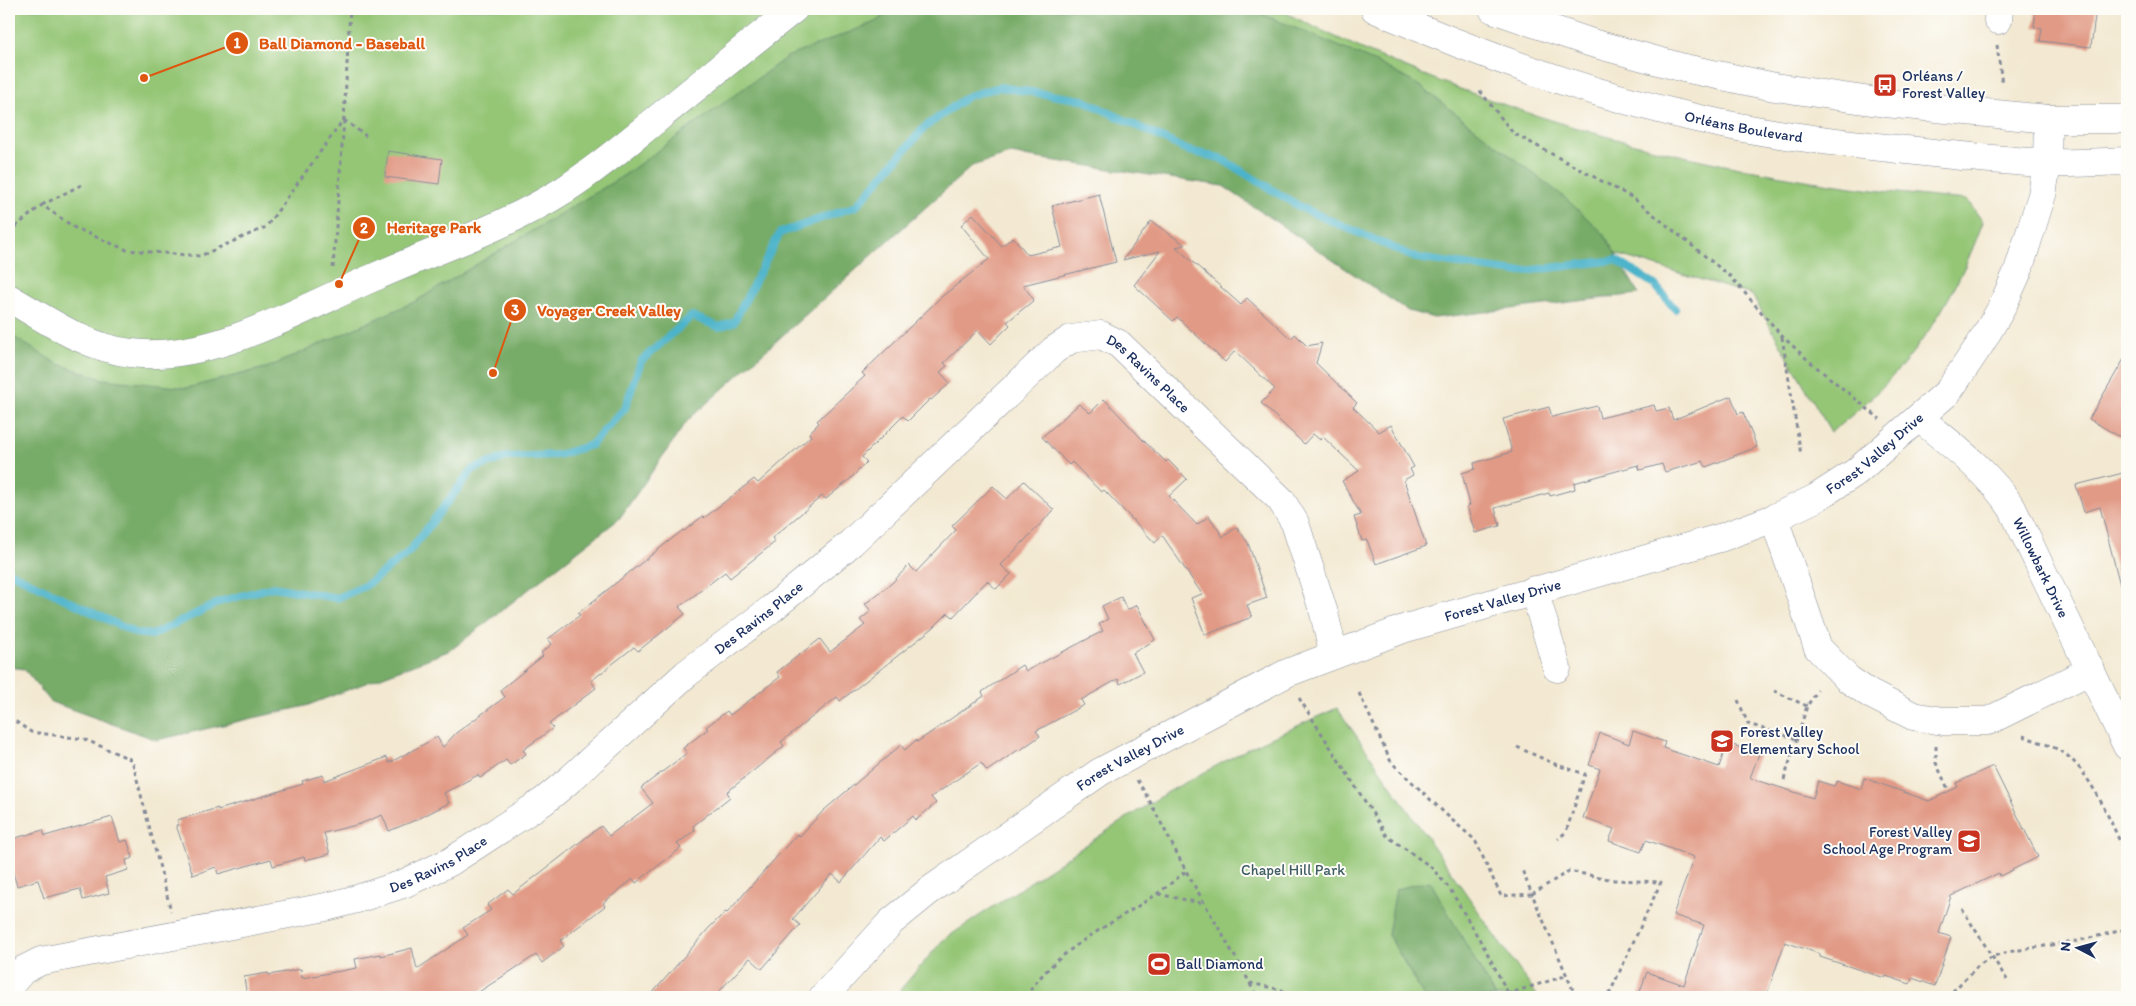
<svg xmlns="http://www.w3.org/2000/svg" width="2136" height="1006" font-family="Itim,sans-serif">
<style>
.green{fill:#94c676;stroke:#587a6a}
.forest{fill:#77ab67;stroke:#496d62}
.lines{fill:none;stroke-linecap:round;stroke-linejoin:round}
.stream{stroke:#4bb3ca;stroke-width:8}
.building{fill:#e19a85}
.minor-casing{stroke:#878c98;stroke-width:29}
.major-casing{stroke:#878c98;stroke-width:29}
.path{stroke:#878c98;stroke-width:3;stroke-dasharray:4 4;stroke-linecap:butt}
.minor{stroke:#fff;stroke-width:28}
.major{stroke:#fff;stroke-width:28}
.labels{text-anchor:middle;dominant-baseline:central;stroke-width:4;stroke-linejoin:round;paint-order:stroke}
.poi-label{font-size:15px;fill:#1b2f5e;stroke:#fdfcf7;text-anchor:start}
.street-label{font-size:15px;fill:#1b2f5e;stroke:#fdfcf7}
.park-label{font-size:15px;fill:#3f5c65;stroke:#fdfcf7}
.leader{fill:none;stroke:#de5710;stroke-width:2}
.callout-dot{fill:#de5710;stroke:#fdfcf7;stroke-width:2}
.mark-label{font-size:15px;text-anchor:middle;font-weight:bold;fill:#fff}
.callout-label{font-size:16px;text-anchor:middle;font-weight:bold;fill:#de5710;stroke:#fdfcf7;stroke-width:4;stroke-linejoin:round;paint-order:stroke}
</style>
<rect width="100%" height="100%" fill="#fdfcf7"/>
<filter id="ink" filterUnits="userSpaceOnUse"><feTurbulence type="fractalNoise" baseFrequency=".02" numOctaves="2"/><feDisplacementMap in="SourceGraphic" scale="10" xChannelSelector="R" yChannelSelector="G"/><feConvolveMatrix kernelMatrix="1 2 1 2 8 2 1 2 1" color-interpolation-filters="sRGB"/></filter>
<filter id="wash" filterUnits="userSpaceOnUse"><feTurbulence type="fractalNoise" baseFrequency=".0096" numOctaves="4" result="noise"/><feDisplacementMap in="SourceGraphic" scale="20" xChannelSelector="R" yChannelSelector="G"/><feGaussianBlur stdDeviation="1.12" result="paint"/><feColorMatrix in="noise" values="0 0 0 0 0 0 0 0 0 0 0 0 0 0 0 0 0 1.4 0 .05"/><feComposite in="paint" operator="in"/></filter>
<g filter="url(#wash)">
<rect width="100%" height="100%" fill="#f3e9d2"/>
<!-- green -->
<path class="green" d="M 9,9 L 1278,9 C 1497,120 1723,179 1967,200 L 1983,222 C 1951,310 1906,375 1831,432 L 1752,295 L 1340,171 L 950,31 L 9,536 Z
M 1337,708 L 1538,997 L 894,997 L 943,940 L 1128,817 L 1168,792 L 1251,747 Z"/>
<!-- forest -->
<path class="forest" d="M 894,9 L 1250,9 L 1376,62 L 1420,86 L 1564,197 L 1604,234 L 1639,294 L 1434,318 L 1408,311 L 1223,186 L 1010,154 L 972,166 L 688,420 L 619,519 L 451,650 L 306,706 L 157,740 L 51,702 L 24,669 L 9,667 L 9,334 L 56,363 L 102,379 L 187,388 L 269,367 L 416,301 L 623,176 L 787,57 L 875,22 Z
M 1430,881 L 1496,997 L 1424,997 L 1388,934 L 1396,889 Z"/>
<g class="lines">
<!-- stream -->
<path class="stream" d="M 9,572 L 135,633 L 152,635 L 222,601 L 273,587 L 337,598 L 365,586 L 409,552 L 473,469 L 507,457 L 558,455 L 591,445 L 625,408 L 641,361 L 692,316 L 719,327 L 734,322 L 780,233 L 856,206 L 925,127 L 968,96 L 999,87 L 1083,100 L 1189,151 L 1220,158 L 1302,208 L 1416,258 L 1516,272 L 1616,260 L 1655,285 L 1675,309"/>
</g>
<g id="blocks">
<!-- building -->
<path class="building" d="M 2036,9 L 2096,9 L 2091,47 L 2040,41 L 2042,28 L 2034,27 Z
M 388,151 L 442,159 L 439,184 L 385,177 Z
M 1099,194 L 1116,262 L 1023,285 L 1034,300 L 1007,322 L 1010,325 L 991,344 L 978,330 L 944,363 L 947,366 L 940,372 L 950,383 L 931,400 L 930,399 L 908,421 L 903,416 L 862,457 L 867,462 L 849,480 L 826,499 L 822,496 L 772,538 L 775,542 L 730,578 L 725,572 L 679,607 L 685,614 L 638,651 L 634,647 L 591,681 L 596,688 L 549,724 L 553,728 L 523,750 L 526,754 L 510,765 L 506,760 L 480,778 L 478,775 L 444,793 L 449,803 L 418,819 L 389,831 L 382,815 L 360,824 L 324,833 L 330,854 L 305,860 L 304,857 L 273,866 L 271,859 L 218,874 L 216,867 L 193,875 L 176,825 L 179,825 L 177,820 L 218,808 L 218,810 L 303,784 L 302,781 L 323,775 L 324,781 L 387,757 L 389,763 L 437,737 L 443,747 L 456,733 L 505,697 L 500,690 L 543,656 L 541,653 L 552,644 L 548,639 L 580,615 L 578,613 L 683,530 L 684,531 L 703,516 L 704,518 L 754,479 L 758,483 L 811,436 L 809,433 L 819,423 L 817,421 L 865,376 L 862,373 L 940,298 L 989,259 L 961,225 L 973,214 L 1002,246 L 1013,237 L 1028,255 L 1062,247 L 1052,206 Z
M 1151,221 L 1185,245 L 1176,247 L 1241,305 L 1247,298 L 1291,339 L 1295,334 L 1307,346 L 1322,343 L 1316,363 L 1357,403 L 1353,407 L 1379,432 L 1391,425 L 1414,467 L 1410,469 L 1413,475 L 1404,480 L 1426,546 L 1376,564 L 1367,540 L 1362,541 L 1354,517 L 1361,515 L 1342,481 L 1359,471 L 1323,437 L 1320,440 L 1313,434 L 1304,444 L 1261,403 L 1275,389 L 1235,351 L 1225,362 L 1177,317 L 1173,321 L 1134,285 L 1160,251 L 1123,260 Z
M 2127,354 L 2127,441 L 2089,419 Z
M 1731,396 L 1738,414 L 1743,412 L 1757,447 L 1706,467 L 1703,461 L 1665,472 L 1662,464 L 1640,470 L 1638,465 L 1574,483 L 1575,489 L 1550,496 L 1549,493 L 1495,508 L 1500,526 L 1475,533 L 1467,506 L 1470,505 L 1462,473 L 1475,469 L 1474,463 L 1512,452 L 1503,419 L 1549,407 L 1552,417 L 1597,406 L 1600,418 L 1654,405 L 1656,411 L 1669,408 L 1673,420 Z
M 1104,399 L 1143,440 L 1166,462 L 1168,460 L 1187,479 L 1169,496 L 1197,525 L 1209,516 L 1223,537 L 1237,527 L 1248,543 L 1267,598 L 1247,605 L 1252,617 L 1205,635 L 1191,598 L 1202,594 L 1162,535 L 1155,543 L 1104,490 L 1101,492 L 1072,462 L 1069,465 L 1042,437 L 1079,404 L 1090,413 Z
M 2127,472 L 2127,584 L 2120,585 L 2100,507 L 2084,512 L 2076,485 Z
M 1024,481 L 1054,510 L 1001,565 L 1011,574 L 996,589 L 987,581 L 953,617 L 948,613 L 933,628 L 840,701 L 837,697 L 781,742 L 784,746 L 727,792 L 730,797 L 693,826 L 695,830 L 677,844 L 681,848 L 636,883 L 633,879 L 603,903 L 605,906 L 560,941 L 564,946 L 542,963 L 536,955 L 471,997 L 247,997 L 244,977 L 268,973 L 269,975 L 301,969 L 302,978 L 357,968 L 355,959 L 381,954 L 381,956 L 412,948 L 417,969 L 468,935 L 463,928 L 491,910 L 487,905 L 508,889 L 513,894 L 601,826 L 609,836 L 653,803 L 641,788 L 687,753 L 683,748 L 708,729 L 706,727 L 727,711 L 730,715 L 780,677 L 777,672 L 820,639 L 830,652 L 865,625 L 860,620 L 871,611 L 865,604 L 892,583 L 909,565 L 916,572 L 956,530 L 952,526 L 993,486 L 1007,499 Z
M 1121,597 L 1127,610 L 1137,605 L 1155,640 L 1133,653 L 1143,672 L 1120,684 L 1118,679 L 1081,700 L 1084,705 L 1036,731 L 1040,736 L 1019,751 L 1018,750 L 987,771 L 981,763 L 931,797 L 936,803 L 916,820 L 913,816 L 884,841 L 880,837 L 841,882 L 832,874 L 793,919 L 800,925 L 762,969 L 750,958 L 714,997 L 649,997 L 708,929 L 725,912 L 727,913 L 797,834 L 800,836 L 823,811 L 901,745 L 905,750 L 916,740 L 917,742 L 984,696 L 982,692 L 1022,665 L 1026,671 L 1103,631 L 1099,624 L 1108,619 L 1102,606 Z
M 1633,731 L 1665,742 L 1663,748 L 1719,767 L 1727,743 L 1759,754 L 1750,778 L 1813,798 L 1818,781 L 1834,786 L 1837,781 L 1861,789 L 1864,778 L 1929,801 L 1958,787 L 1956,783 L 1993,766 L 2038,857 L 2000,876 L 1999,873 L 1951,896 L 1939,933 L 1951,937 L 1935,986 L 1912,978 L 1910,984 L 1886,976 L 1885,978 L 1820,957 L 1820,954 L 1785,942 L 1766,997 L 1638,997 L 1647,972 L 1684,985 L 1704,925 L 1673,915 L 1694,857 L 1646,840 L 1641,852 L 1609,841 L 1614,829 L 1583,818 L 1600,769 L 1589,765 L 1600,733 L 1629,744 Z
M 112,817 L 120,842 L 127,840 L 133,858 L 126,860 L 128,870 L 105,877 L 109,893 L 83,900 L 80,889 L 44,898 L 38,880 L 17,886 L 9,860 L 9,840 L 43,830 L 45,836 Z"/>
</g>
</g>
<g filter="url(#ink)">
<use href="#blocks" fill-opacity="0" stroke="#878c98" stroke-width="1"/>
<g class="lines">
<!-- minor casing -->
<g class="minor-casing">
<g id="minor">
<path d="M 1998,20 L 1999,9"/>
<path d="M 9,298 C 47,320 86,348 131,353 C 213,363 303,307 377,276 C 440,248 506,227 564,190 C 597,169 627,143 657,119 C 703,82 748,45 794,9"/>
<path id="s1" d="M 1919,418 C 1952,445 1988,472 2012,508 L 2127,746"/>
<path d="M 1774,518 L 1818,648 L 1848,679 L 1870,694 L 1913,716 L 1943,721 L 1988,721 L 2091,670"/>
<path d="M 1534,590 L 1557,668"/>
<path id="s2" d="M 9,986 L 23,970 L 41,961 L 326,907 L 357,899 L 403,884 L 450,862 L 544,801 L 567,782 L 686,674 L 770,610 L 851,543 L 1054,350 L 1071,339 L 1101,335 L 1119,344 L 1281,500 L 1295,523 L 1324,613 L 1334,655"/>
<path id="s3" d="M 823,997 L 891,922 L 929,891 L 1100,772 L 1287,673 L 1406,628 L 1723,537 L 1774,518 L 1816,498 L 1856,472 L 1948,392 L 1981,343 L 2001,309 L 2018,271 L 2042,195 L 2047,163 L 2048,119"/>
</g>
</g>
<!-- major casing -->
<g class="major-casing">
<g id="major">
<path id="s4" d="M 1375,9 C 1485,57 1600,98 1718,123 C 1780,136 1843,143 1906,150 C 1953,155 1999,161 2046,163 C 2073,164 2100,162 2127,161"/>
<path d="M 1493,9 L 1592,43 L 1684,68 L 1775,87 L 1885,103 L 2048,119 L 2127,119"/>
</g>
</g>
<!-- path -->
<path class="path" d="M 1997,45 L 2002,84
M 1480,91 L 1513,133 L 1633,198 L 1731,277 L 1782,336 L 1809,361 L 1880,419
M 344,120 L 366,136
M 42,205 L 79,186 L 84,185
M 9,232 L 42,205 L 75,228 L 127,250 L 200,256 L 266,227 L 344,119 L 350,9
M 333,268 L 344,120
M 1782,337 L 1801,455
M 1774,691 L 1807,706
M 1359,693 L 1391,762 L 1452,820 L 1475,840 L 1501,896 L 1532,894 L 1522,870
M 1299,698 L 1387,836 L 1431,867 L 1450,889 L 1485,949 L 1510,997
M 1738,700 L 1748,724 L 1797,739
M 9,717 L 31,732 L 84,739 L 132,760 L 171,911
M 2023,736 C 2036,741 2051,745 2062,752 C 2090,769 2113,827 2127,857
M 1936,746 L 1936,763 L 1949,791
M 1517,747 L 1557,765 L 1585,774 L 1566,832 L 1558,839
M 1137,780 L 1147,796 L 1186,871 L 1250,983 L 1282,990 L 1287,997
M 1784,780 L 1807,706 L 1818,690
M 1158,894 L 1205,904
M 1962,909 L 2009,983
M 1250,984 L 1257,997
M 1507,994 L 1565,976
M 1026,997 C 1054,950 1111,925 1155,895 C 1166,888 1176,879 1186,871
M 1576,997 L 1532,894 L 1569,871 L 1614,880 L 1661,882 L 1608,997
M 1947,997 L 1979,965 L 1993,956 L 2013,951 L 2077,941 L 2127,929"/>
<!-- minor -->
<use href="#minor" class="minor"/>
<!-- major -->
<use href="#major" class="major"/>
</g>
</g>
<!-- icons -->
<defs>
<g id="bus-square" transform="scale(1.25)"><rect x="-9" y="-9" width="18" height="18" rx="4" fill="#c8321e" stroke="#fdfcf7"/><path d="M-5-6H5V4H4V6H2V4H-2V6H-4V4H-5ZM-3.5-4V0h7V-4ZM-3.5 1.2v1.5H-2V1.2ZM2 1.2v1.5H3.5V1.2Z" fill="#fff"/></g>
<g id="school-square" transform="scale(1.25)"><rect x="-9" y="-9" width="18" height="18" rx="4" fill="#c8321e" stroke="#fdfcf7"/><path d="M0-5L7-2L0 1L-7-2ZM-4 1L0 2.5L4 1V4Q0 6-4 4Z" fill="#fff"/></g>
<g id="stadium-square" transform="scale(1.25)"><rect x="-9" y="-9" width="18" height="18" rx="4" fill="#c8321e" stroke="#fdfcf7"/><path d="M0-5a6.5 5 0 1 0 0 10a6.5 5 0 1 0 0-10ZM-3.5-1.8h7v3.6h-7Z" fill="#fff"/></g>
</defs>
<g fill-rule="evenodd">
<use href="#bus-square" x="1885" y="85"/>
<use href="#school-square" x="1722" y="741"/>
<use href="#school-square" x="1969" y="841"/>
<use href="#stadium-square" x="1159" y="964"/>
</g>
<g class="labels">
<!-- poi labels -->
<g class="poi-label">
<text x="1902" y="76">Orléans /<tspan x="1902" dy="17">Forest Valley</tspan></text>
<text x="1740" y="732">Forest Valley<tspan x="1740" dy="17">Elementary School</tspan></text>
<text x="1952" y="832" text-anchor="end">Forest Valley<tspan x="1952" dy="17">School Age Program</tspan></text>
<text x="1176" y="964">Ball Diamond</text>
</g>
<!-- street labels -->
<g class="street-label">
<text stroke="none"><textPath href="#s4" startOffset="388">Orléans Boulevard</textPath></text>
<text stroke="none"><textPath href="#s2" startOffset="1369">Des Ravins Place</textPath></text>
<text stroke="none"><textPath href="#s3" startOffset="1202">Forest Valley Drive</textPath></text>
<text stroke="none"><textPath href="#s1" startOffset="196">Willowbark Drive</textPath></text>
<text stroke="none"><textPath href="#s3" startOffset="798">Forest Valley Drive</textPath></text>
<text stroke="none"><textPath href="#s2" startOffset="858">Des Ravins Place</textPath></text>
<text stroke="none"><textPath href="#s3" startOffset="392">Forest Valley Drive</textPath></text>
<text stroke="none"><textPath href="#s2" startOffset="452">Des Ravins Place</textPath></text>
</g>
<!-- park labels -->
<g class="park-label">
<text x="1293" y="870">Chapel Hill Park</text>
</g>
</g>
<!-- callouts -->
<path class="leader" d="M144 78L237 43M339 284L364 228M493 373L515 310"/>
<g class="callout-dot">
<circle cx="144" cy="78" r="5"/>
<circle cx="339" cy="284" r="5"/>
<circle cx="493" cy="373" r="5"/>
<circle cx="237" cy="43" r="12"/>
<circle cx="364" cy="228" r="12"/>
<circle cx="515" cy="310" r="12"/>
</g>
<g class="mark-label">
<text x="237" y="48">1</text>
<text x="364" y="233">2</text>
<text x="515" y="315">3</text>
</g>
<g class="callout-label">
<text x="342" y="49">Ball Diamond - Baseball</text>
<text x="434" y="233">Heritage Park</text>
<text x="609" y="316">Voyager Creek Valley</text>
</g>
<!-- margin -->
<rect width="2136" height="1006" fill="none" stroke="#fdfcf7" stroke-width="30"/>
<!-- north arrow -->
<g transform="translate(2078 948) rotate(276)" stroke="#fdfcf7" stroke-width="4" paint-order="stroke">
<path d="M0-4L9 19L0 12L-9 19Z" fill="#1b2f5e"/>
<text y="-8" font-size="14" font-weight="bold" text-anchor="middle" fill="#1b2f5e">N</text>
</g>
</svg>
